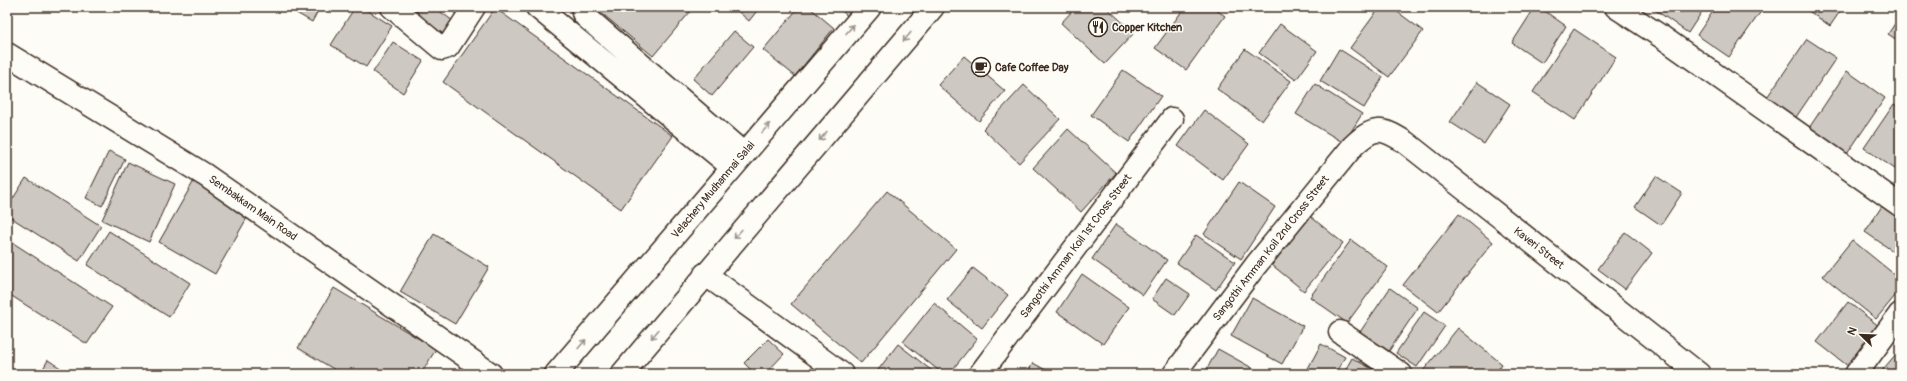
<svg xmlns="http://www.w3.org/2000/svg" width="1907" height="381" font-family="Pangolin,sans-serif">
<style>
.building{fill:#cdc8c2;stroke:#3b2a1e}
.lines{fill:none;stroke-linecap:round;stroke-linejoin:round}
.minor-casing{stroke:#3b2a1e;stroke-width:25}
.major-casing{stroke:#3b2a1e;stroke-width:25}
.minor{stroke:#fdfcf7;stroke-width:22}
.major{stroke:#fdfcf7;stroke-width:22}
.oneway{stroke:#9c938a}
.labels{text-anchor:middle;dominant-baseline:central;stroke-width:3;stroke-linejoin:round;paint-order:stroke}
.poi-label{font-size:11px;font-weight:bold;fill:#3b2a1e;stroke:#fdfcf7;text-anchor:start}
.street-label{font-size:11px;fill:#3b2a1e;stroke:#fdfcf7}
</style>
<rect width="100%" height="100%" fill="#fdfcf7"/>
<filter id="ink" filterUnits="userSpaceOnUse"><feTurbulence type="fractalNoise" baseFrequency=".025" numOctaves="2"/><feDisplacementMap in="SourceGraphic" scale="8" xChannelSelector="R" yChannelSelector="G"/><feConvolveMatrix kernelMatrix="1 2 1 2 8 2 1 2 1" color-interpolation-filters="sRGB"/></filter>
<g filter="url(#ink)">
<!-- building -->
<path class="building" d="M 286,7 L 320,7 L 312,22 Z
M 355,7 L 362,7 L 392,26 L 366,67 L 331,45 Z
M 421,7 L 434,7 L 453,21 L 445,35 L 415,14 Z
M 446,7 L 469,7 L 462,18 Z
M 602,7 L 683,7 L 690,12 L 653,56 L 599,11 Z
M 733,7 L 760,7 L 749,21 Z
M 799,7 L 809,7 L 834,28 L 795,76 L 763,50 Z
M 837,7 L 860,7 L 851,19 Z
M 1076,7 L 1106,7 L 1134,33 L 1105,64 L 1061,23 Z
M 1185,7 L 1212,7 L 1225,16 L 1186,70 L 1155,48 Z
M 1380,7 L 1391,7 L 1423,31 L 1389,77 L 1350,48 Z
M 1535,7 L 1539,7 L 1566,26 L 1542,63 L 1512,43 Z
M 1655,7 L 1705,7 L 1688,33 L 1654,9 Z
M 1716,7 L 1764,7 L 1729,57 L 1697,35 Z
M 1803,7 L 1843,7 L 1830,26 Z
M 495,8 L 673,136 L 621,209 L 443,82 Z
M 1900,16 L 1900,42 L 1888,34 Z
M 1280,24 L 1317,51 L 1296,80 L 1259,53 Z
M 1574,29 L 1616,57 L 1575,120 L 1533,92 Z
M 734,31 L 753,47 L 712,96 L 693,79 Z
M 1807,39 L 1836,58 L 1790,126 L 1761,106 Z
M 393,42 L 423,61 L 403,93 L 373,72 Z
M 1245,49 L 1291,81 L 1262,121 L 1217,89 Z
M 1339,49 L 1383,77 L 1364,108 L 1320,81 Z
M 964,56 L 1005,91 L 979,121 L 938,85 Z
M 1123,70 L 1161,96 L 1129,142 L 1091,115 Z
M 1847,71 L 1885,98 L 1847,154 L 1809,128 Z
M 1477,82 L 1510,104 L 1484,144 L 1450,122 Z
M 1315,84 L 1362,114 L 1344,143 L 1296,114 Z
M 1024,85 L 1060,119 L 1019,163 L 983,129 Z
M 1894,104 L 1900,108 L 1900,162 L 1895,169 L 1864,148 Z
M 1204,110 L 1249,144 L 1223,180 L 1178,146 Z
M 1068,129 L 1116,173 L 1081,212 L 1033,168 Z
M 109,151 L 125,159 L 102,206 L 86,198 Z
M 128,162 L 175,184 L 149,242 L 102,220 Z
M 1656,176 L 1682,193 L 1661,225 L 1635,207 Z
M 26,178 L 101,226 L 79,261 L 7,215 L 7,208 Z
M 195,179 L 251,211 L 215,274 L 159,242 Z
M 1239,182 L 1275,207 L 1241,259 L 1204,234 Z
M 887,191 L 956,249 L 861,363 L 791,304 Z
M 1886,200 L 1900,210 L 1900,256 L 1865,232 Z
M 1459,214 L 1493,242 L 1438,312 L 1403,285 Z
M 1310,216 L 1343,243 L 1304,291 L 1272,265 Z
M 1116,224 L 1167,260 L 1143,295 L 1092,259 Z
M 109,231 L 190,283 L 169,317 L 87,265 Z
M 1625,232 L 1652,253 L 1625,289 L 1598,269 Z
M 434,234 L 489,267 L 455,324 L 400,292 Z
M 1196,235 L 1235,262 L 1216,290 L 1177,263 Z
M 7,239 L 112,307 L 87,344 L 7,293 Z
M 1351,240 L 1388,267 L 1347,323 L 1310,297 Z
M 1852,240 L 1900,279 L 1900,290 L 1876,319 L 1823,276 Z
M 973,268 L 1008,295 L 982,328 L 947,300 Z
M 1082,274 L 1129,307 L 1103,344 L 1057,312 Z
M 1166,278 L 1190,294 L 1175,315 L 1152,299 Z
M 334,288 L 436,349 L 421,374 L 342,374 L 298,348 Z
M 1390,288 L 1418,308 L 1389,351 L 1360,332 Z
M 1252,298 L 1303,326 L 1282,364 L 1231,336 Z
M 1848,302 L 1884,330 L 1853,370 L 1817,342 Z
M 934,303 L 977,339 L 949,374 L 943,374 L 903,342 Z
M 1424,312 L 1445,326 L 1417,367 L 1396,353 Z
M 1458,328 L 1502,364 L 1495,374 L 1427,374 L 1423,371 Z
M 768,339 L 784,354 L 765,374 L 755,374 L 744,363 Z
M 898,344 L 936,374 L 875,374 Z
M 1321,344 L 1345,357 L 1335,374 L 1305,374 Z
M 1218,349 L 1263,374 L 1204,374 Z
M 1896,354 L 1900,357 L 1900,374 L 1879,374 Z
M 1352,358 L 1378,372 L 1377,374 L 1343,374 Z
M 48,360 L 70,374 L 40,374 Z
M 1033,363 L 1053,374 L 1027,374 Z"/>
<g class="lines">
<!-- minor casing -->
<g class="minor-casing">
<path id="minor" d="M 392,7 L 442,49 L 448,47 L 474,7
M 537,7 L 732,167
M 583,7 L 583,13 L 586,17 L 744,154
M 1616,7 L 1662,37 L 1900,205
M 7,54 L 205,175 L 491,374
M 705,274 L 842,374
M 1340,332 L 1401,374
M 980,374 L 1172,119
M 1174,374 L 1256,265 L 1353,146 C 1374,126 1381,127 1405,142 L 1699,374
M 1856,374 L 1900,314"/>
</g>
<!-- major casing -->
<g class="major-casing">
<path id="major" d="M 556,374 L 870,7
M 622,374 L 933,7"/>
</g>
<!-- minor -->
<use href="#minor" class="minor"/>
<!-- major -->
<use href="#major" class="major"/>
</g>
<!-- one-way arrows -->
<defs><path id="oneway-shaft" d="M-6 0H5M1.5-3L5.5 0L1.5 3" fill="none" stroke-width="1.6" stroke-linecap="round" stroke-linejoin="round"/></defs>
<g class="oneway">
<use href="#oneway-shaft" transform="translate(850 29) rotate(-49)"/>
<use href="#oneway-shaft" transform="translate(907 37) rotate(130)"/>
<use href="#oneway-shaft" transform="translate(766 128) rotate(-49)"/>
<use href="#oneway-shaft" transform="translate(823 136) rotate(130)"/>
<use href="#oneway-shaft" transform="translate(738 234) rotate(130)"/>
<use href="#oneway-shaft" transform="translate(655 334) rotate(130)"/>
<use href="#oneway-shaft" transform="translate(582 344) rotate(-50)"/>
</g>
</g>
<!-- icons -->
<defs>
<g id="restaurant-ring" transform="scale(1)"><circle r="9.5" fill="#fdfcf7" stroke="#3b2a1e" stroke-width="1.5"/><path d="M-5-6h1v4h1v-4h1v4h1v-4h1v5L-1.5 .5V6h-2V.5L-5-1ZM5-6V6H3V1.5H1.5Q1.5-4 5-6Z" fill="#3b2a1e"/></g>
<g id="cafe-ring" transform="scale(1)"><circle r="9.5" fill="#fdfcf7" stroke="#3b2a1e" stroke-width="1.5"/><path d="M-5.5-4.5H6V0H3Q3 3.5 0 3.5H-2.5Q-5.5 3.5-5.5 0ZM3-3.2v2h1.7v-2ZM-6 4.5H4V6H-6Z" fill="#3b2a1e"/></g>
</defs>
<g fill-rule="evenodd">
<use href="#restaurant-ring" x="1098" y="27"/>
<use href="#cafe-ring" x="981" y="67"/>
</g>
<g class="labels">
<!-- poi labels -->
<g class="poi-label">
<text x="1112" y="27">Copper Kitchen</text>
<text x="995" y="67">Cafe Coffee Day</text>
</g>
<!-- street labels -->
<g class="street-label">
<text transform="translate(713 190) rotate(-50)">Velachery Mudhanmai Salai</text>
<text transform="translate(253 208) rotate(35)">Sembakkam Main Road</text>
<text transform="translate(1076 246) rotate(-53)">Sangothi Amman Koil 1st Cross Street</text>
<text transform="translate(1271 248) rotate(-52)">Sangothi Amman Koil 2nd Cross Street</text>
<text transform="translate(1539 248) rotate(38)">Kaveri Street</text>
</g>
</g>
<!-- margin -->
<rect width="1907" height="381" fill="none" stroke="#fdfcf7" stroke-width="24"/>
<rect x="12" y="12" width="1883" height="357" fill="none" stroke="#3b2a1e" stroke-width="1.5" filter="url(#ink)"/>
<!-- north arrow -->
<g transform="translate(1861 335) rotate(293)" stroke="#fdfcf7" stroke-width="3" paint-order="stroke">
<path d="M0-3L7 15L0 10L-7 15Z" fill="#3b2a1e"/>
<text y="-6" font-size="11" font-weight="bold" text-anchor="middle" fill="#3b2a1e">N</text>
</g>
</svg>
